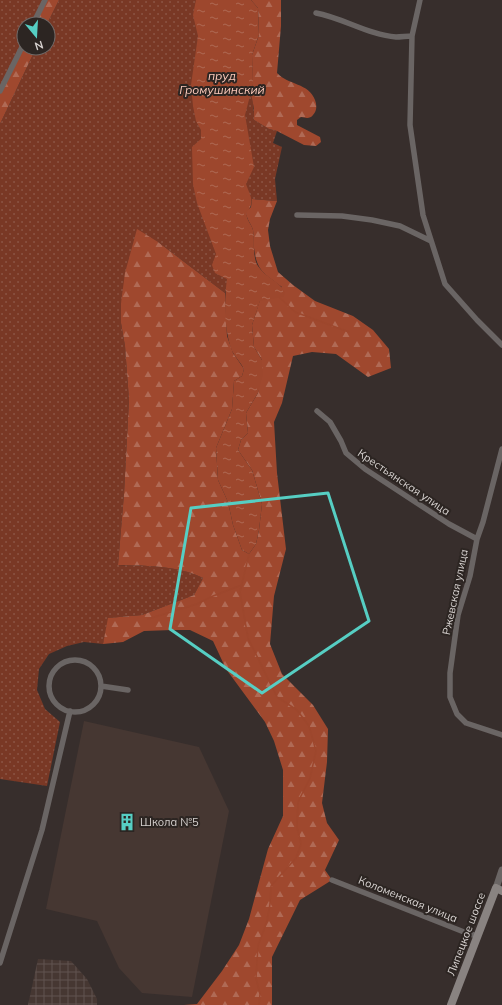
<svg xmlns="http://www.w3.org/2000/svg" width="502" height="1005" font-family="Mulish,sans-serif">
<style>
.built{fill:#463732}
.industrial{fill:url(#industrial-grid)}
.grass{fill:url(#grass-dots)}
.forest{fill:url(#forest-firs)}
.water{fill:url(#water-ripples)}
.lines{fill:none;stroke-linecap:round;stroke-linejoin:round}
.stream{stroke:#9d472d;stroke-width:1.5}
.minor{stroke:#6a6564;stroke-width:5.5}
.tertiary{stroke:#6a6564;stroke-width:7}
.secondary{stroke:#898381;stroke-width:8}
.marked{fill:none;stroke:#56cec3;stroke-width:3;stroke-linejoin:round}
.labels{text-anchor:middle;dominant-baseline:central;stroke-width:4;stroke-linejoin:round;paint-order:stroke}
.street-label{font-size:11px;fill:#d7d2d0;stroke:#2c2522}
.poi-label{font-size:11px;fill:#d7d2d0;stroke:#2c2522;text-anchor:start}
.water-label{font-size:12px;font-style:italic;fill:#fccabb;stroke:#2c2522}
</style>
<defs>
<pattern id="industrial-grid" width="8" height="8" patternUnits="userSpaceOnUse"><rect width="8" height="8" fill="#463732"/><path d="M0 4h8M4 0v8" fill="none" stroke="#60534f"/></pattern>
<pattern id="grass-dots" width="8" height="8" patternUnits="userSpaceOnUse"><rect width="8" height="8" fill="#793825"/><path d="M2 2h.1M6 6h.1" fill="none" stroke="#8b5444" stroke-width="1.8" stroke-linecap="round"/></pattern>
<pattern id="forest-firs" width="22" height="20" patternUnits="userSpaceOnUse"><rect width="22" height="20" fill="#9f482e"/><path d="M5 1l3.5 6h-7zM16 11l3.5 6h-7z" fill="#b06a55"/></pattern>
<pattern id="water-ripples" width="26" height="14" patternUnits="userSpaceOnUse"><rect width="26" height="14" fill="#9d472d"/><path d="M2 4q2-2 4 0t4 0M15 11q2-2 4 0t4 0" fill="none" stroke="#ae6954"/></pattern>
</defs>
<rect width="100%" height="100%" fill="#372e2c"/>
<!-- built -->
<path class="built" d="M 84,721 L 199,747 L 229,811 L 192,997 L 142,993 L 119,968 L 97,921 L 46,909 Z"/>
<!-- industrial -->
<path class="industrial" d="M 38,959 L 71,961 L 87,979 L 97,999 L 97,1005 L 28,1005 Z"/>
<!-- grass -->
<path class="grass" d="M 0,0 L 45,0 L 33,24 L 24,24 L 24,43 L 0,91 Z
M 59,0 L 251,0 L 253,84 C 250,96 255,107 254,120 L 269,129 L 277,131 L 273,143 L 282,147 L 275,179 L 277,201 L 252,199 L 225,293 L 158,242 L 121,303 L 121,323 L 125,346 L 129,400 L 124,494 L 118,565 C 147,566 177,565 203,578 L 194,595 L 142,615 L 109,618 L 103,644 L 84,642 L 67,646 L 49,654 L 39,669 L 37,690 L 45,709 L 60,722 L 47,786 L 0,779 L 0,124 L 36,48 L 48,48 L 47,24 Z"/>
<!-- forest -->
<path class="forest" d="M 45,0 L 59,0 L 47,24 L 33,24 Z
M 251,0 L 281,0 L 281,26 L 277,73 C 288,85 309,83 315,100 C 317,105 317,111 313,115 C 310,119 306,118 301,117 L 297,120 L 297,125 L 320,137 L 321,142 L 316,146 L 304,145 L 277,131 L 269,129 L 254,120 L 254,109 L 251,93 L 253,84 L 252,55 L 259,35 L 258,8 Z
M 24,48 L 36,48 L 0,124 L 0,91 Z
M 252,199 L 277,201 L 270,219 L 268,230 L 270,246 L 278,272 L 293,285 L 315,301 L 353,316 L 373,330 L 389,349 L 391,368 L 368,377 L 336,354 L 312,352 L 293,356 L 282,403 L 274,422 L 277,473 L 286,549 L 274,596 L 270,644 L 282,674 L 313,705 L 328,729 L 327,762 L 322,803 L 327,823 L 339,840 L 325,870 L 332,880 L 300,900 L 272,957 L 272,1005 L 184,1005 L 197,1004 L 222,971 L 239,945 L 249,919 L 268,849 L 283,816 L 283,770 L 274,741 L 265,722 L 226,669 L 213,641 L 190,630 L 172,630 L 144,631 L 123,642 L 103,644 L 108,618 L 142,615 L 194,595 L 203,578 C 177,565 146,566 118,565 L 124,494 L 129,400 L 125,346 L 121,323 L 121,303 L 125,273 L 137,229 L 158,242 L 225,293 L 227,336 L 233,353 L 244,369 L 242,376 L 234,381 L 232,409 L 216,448 L 218,480 L 228,502 L 233,525 L 242,550 L 249,554 L 256,544 L 259,530 L 262,504 L 252,470 L 238,450 L 241,440 L 248,433 L 246,413 L 258,393 L 262,360 L 254,347 L 252,325 L 260,300 L 282,287 C 264,273 257,272 254,248 C 253,242 254,236 253,230 C 251,223 247,221 246,212 L 251,207 Z"/>
<!-- water -->
<path class="water" d="M 196,0 L 251,0 L 258,8 L 259,35 L 252,55 L 253,84 L 245,115 L 254,167 L 246,184 C 250,196 256,202 246,213 C 247,221 251,223 253,230 C 255,240 252,257 258,266 C 265,277 279,281 285,292 L 284,297 L 260,301 L 252,325 L 254,347 L 262,360 L 263,375 L 258,393 L 246,413 L 248,433 L 241,440 L 238,450 L 252,470 L 262,504 L 259,530 L 256,544 L 249,554 L 242,550 L 233,525 L 228,502 L 218,480 L 216,448 L 232,409 L 234,381 L 242,376 L 244,369 C 241,363 235,357 232,351 C 224,330 224,301 227,279 L 215,273 L 212,265 L 216,254 L 197,203 L 193,184 L 192,147 L 201,139 L 201,130 L 196,121 L 193,106 L 191,85 L 198,36 L 193,15 Z"/>
<g class="lines">
<!-- stream -->
<path class="stream" d="M 280,298 L 295,312 L 349,332
M 249,554 L 240,592 L 248,638 L 277,697 L 297,710 L 309,726 L 316,751 L 310,778 L 298,802 L 297,827 L 301,844 L 296,858 L 271,886 L 270,904 L 267,921 L 258,946 L 256,978 L 260,994 L 259,1005
M 148,619 L 197,604 L 213,596 L 242,585"/>
<!-- minor -->
<path class="minor" d="M 420,0 L 412,36 L 410,125 L 423,215 L 445,284 L 477,320 L 502,345
M 316,13 C 343,18 369,35 396,37 C 401,37 407,36 412,36
M 33,24 L 45,0
M 0,91 L 24,43
M 297,215 L 342,216 L 372,220 L 400,226 L 431,241
M 317,411 L 330,422 L 341,441 L 346,453 L 365,469 L 449,524 L 477,539
M 502,449 L 483,522 L 477,539 L 470,576 L 458,615 L 450,673 L 450,697 L 457,714 L 466,723 L 502,735
M49 686a26 26 0 1 1 52 0a26 26 0 1 1-52 0Z
M 101,686 L 128,690
M 332,880 L 464,932 L 477,936
M 0,963 L 42,830 L 70,711"/>
<!-- tertiary -->
<path class="tertiary" d="M 496,888 L 502,870"/>
<!-- secondary -->
<path class="secondary" d="M 451,1005 L 496,888 L 502,891"/>
</g>
<!-- marked area -->
<path class="marked" d="M 328,493 L 369,621 L 262,693 L 170,629 L 191,508 Z"/>
<!-- icons -->
<defs>
<g id="building-bare" transform="scale(1.38)"><path d="M-4-6H4V6H1V3H-1V6H-4ZM-2.5-4.3h1.7v1.8h-1.7ZM.8-4.3h1.7v1.8H.8ZM-2.5-1h1.7V.8h-1.7ZM.8-1h1.7V.8H.8Z" fill="#56cec3" stroke="#2c2522" stroke-width="2.5" paint-order="stroke"/></g>
</defs>
<g fill-rule="evenodd">
<use href="#building-bare" x="127" y="822"/>
</g>
<g class="labels">
<!-- street labels -->
<g class="street-label">
<text transform="translate(404 482) rotate(34)">Крестьянская улица</text>
<text transform="translate(455 592) rotate(-78)">Ржевская улица</text>
<text transform="translate(408 899) rotate(22)">Коломенская улица</text>
<text transform="translate(466 934) rotate(-69)">Липецкое шоссе</text>
</g>
<!-- poi labels -->
<g class="poi-label">
<text x="140" y="822">Школа №5</text>
</g>
<!-- water labels -->
<g class="water-label">
<text x="222" y="75">пруд<tspan x="222" dy="14">Громушинский</tspan></text>
</g>
</g>
<!-- north arrow -->
<g transform="translate(36 36) rotate(162)"><circle r="19" fill="#2c2522" stroke="#706a68"/>
<path d="M0-3L7 15L0 10L-7 15Z" fill="#56cec3"/>
<text y="-6" font-size="11" font-weight="bold" text-anchor="middle" fill="#d7d2d0">N</text>
</g>
</svg>
